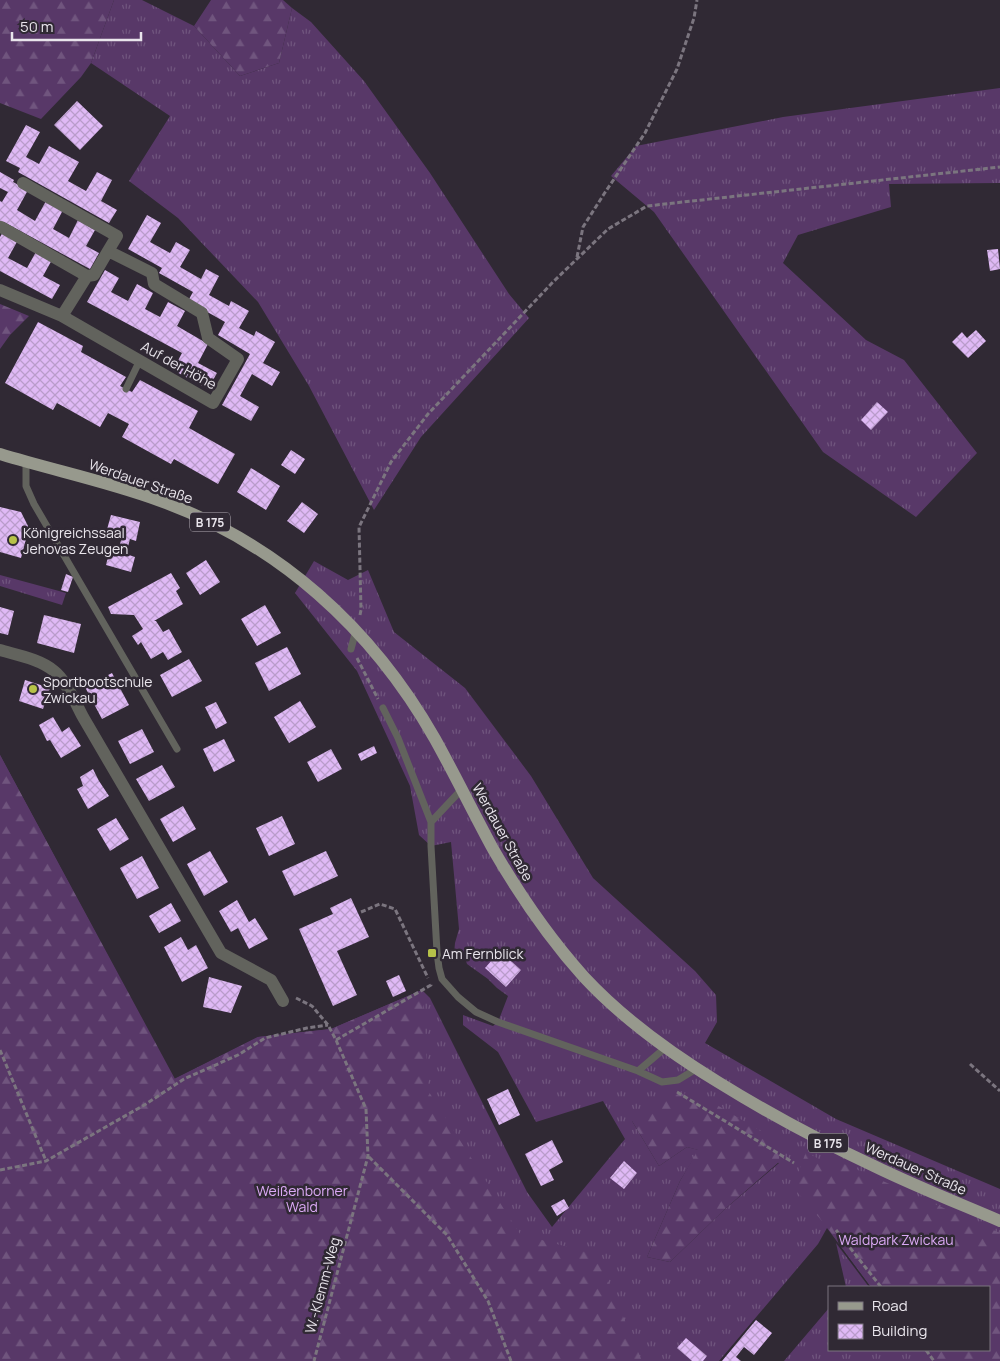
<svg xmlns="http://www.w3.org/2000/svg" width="1000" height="1361" font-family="Manrope,sans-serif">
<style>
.grass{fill:url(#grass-tufts);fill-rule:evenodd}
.forest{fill:url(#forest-firs)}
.building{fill:url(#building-cross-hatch)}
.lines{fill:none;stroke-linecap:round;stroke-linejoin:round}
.path{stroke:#7b757f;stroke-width:3;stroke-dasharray:5 2.5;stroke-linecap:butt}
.lane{stroke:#62635d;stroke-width:7}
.street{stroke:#62635d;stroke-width:12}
.primary{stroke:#97998d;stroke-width:12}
.poi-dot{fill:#b6c249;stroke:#302934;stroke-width:2}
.labels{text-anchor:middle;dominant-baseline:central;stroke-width:5;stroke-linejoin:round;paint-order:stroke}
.shield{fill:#302934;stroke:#b2adb5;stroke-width:1}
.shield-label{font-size:12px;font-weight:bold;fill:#e9e5ec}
.street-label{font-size:14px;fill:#e9e5ec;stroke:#302934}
.poi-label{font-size:14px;fill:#e9e5ec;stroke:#302934;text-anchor:start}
.park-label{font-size:14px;fill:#dba9f5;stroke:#302934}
</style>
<defs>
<pattern id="grass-tufts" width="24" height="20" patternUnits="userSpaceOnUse" patternTransform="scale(1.25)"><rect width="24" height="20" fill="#583868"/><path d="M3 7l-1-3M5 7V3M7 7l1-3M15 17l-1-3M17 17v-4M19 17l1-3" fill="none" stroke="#70557e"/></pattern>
<pattern id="forest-firs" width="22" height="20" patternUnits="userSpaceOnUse" patternTransform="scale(1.25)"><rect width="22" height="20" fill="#583868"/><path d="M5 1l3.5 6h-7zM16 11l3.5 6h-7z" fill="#70557e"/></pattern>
<pattern id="building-cross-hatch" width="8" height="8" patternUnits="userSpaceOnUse" patternTransform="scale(1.25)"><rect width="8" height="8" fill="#dfb9f5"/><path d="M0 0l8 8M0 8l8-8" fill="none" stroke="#b99cca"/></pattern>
</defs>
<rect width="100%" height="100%" fill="#302934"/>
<!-- grass -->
<path class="grass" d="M 114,0 L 142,0 L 194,26 L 240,76 L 279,63 L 292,8 L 311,22 L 364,81 L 430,173 L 509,294 L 529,318 L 421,437 L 374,510 L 309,386 L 258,302 L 178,218 L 129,181 L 170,116 L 91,63 Z
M 1000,88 L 1000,183 L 889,184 L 891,207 L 798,235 L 783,263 L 866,340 L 904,360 L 977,453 L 916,517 L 823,452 L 654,212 L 611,176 L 636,146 L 783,117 Z
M 314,561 L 348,580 L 368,570 L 394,632 L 465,688 L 531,776 L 593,878 L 695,971 L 716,995 L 717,1022 L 705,1043 L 836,1119 L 1000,1189 L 1000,1361 L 784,1361 L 829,1308 L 829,1350 L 989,1350 L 989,1287 L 871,1287 L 827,1228 L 818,1244 L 719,1361 L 0,1361 L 0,755 L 174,1079 L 258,1037 L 331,1029 L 422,990 L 430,998 L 527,1192 L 552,1227 L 625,1139 L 603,1101 L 536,1122 L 498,1052 L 463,1025 L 463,1015 L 493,1026 L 498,1022 L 508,996 L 497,988 L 488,979 L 467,964 L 463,952 L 454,954 L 455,943 L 459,929 L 451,842 L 431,846 L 419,835 L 410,786 L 357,671 L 295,593 ZM 632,1121 L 779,1163 L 725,1209 L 670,1262 L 647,1257 L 680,1181 L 699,1150 L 687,1147 L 659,1166 Z
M 0,575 L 59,591 L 66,593 L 62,605 L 0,586 Z
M 836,1243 L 869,1287 L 846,1287 Z"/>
<!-- forest -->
<path class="forest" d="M 0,0 L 114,0 L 91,63 L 81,77 L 41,119 L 0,103 Z
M 211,0 L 283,0 L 292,8 L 279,63 L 240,76 L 194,26 Z
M 0,304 L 29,316 L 10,335 L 0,349 Z
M 0,755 L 175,1079 L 258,1037 L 331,1029 L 422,990 L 429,1092 L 520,1234 L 597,1255 L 642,1361 L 0,1361 Z
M 695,1092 L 779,1142 L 779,1162 L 725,1209 L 670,1262 L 647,1257 L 680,1181 L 698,1150 L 687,1147 L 659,1166 L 632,1121 L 659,1097 Z
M 806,1152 L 819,1159 L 833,1159 L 1000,1233 L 1000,1361 L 924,1361 L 916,1350 L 989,1350 L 989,1287 L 871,1287 L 827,1227 L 793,1187 Z"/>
<!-- building -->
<path class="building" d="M 77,101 L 103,126 L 80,150 L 54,125 Z
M 26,125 L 40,132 L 26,157 L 39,164 L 49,146 L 79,162 L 68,181 L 86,191 L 97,172 L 112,180 L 101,201 L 117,210 L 109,223 L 18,172 L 20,168 L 6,161 Z
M 0,172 L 14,180 L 13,182 L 28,190 L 17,210 L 35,221 L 46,201 L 63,210 L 53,229 L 69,238 L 78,220 L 95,230 L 86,246 L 99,253 L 90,269 L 4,222 L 0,228 L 0,201 L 2,202 L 8,192 L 0,188 Z
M 147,215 L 161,223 L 150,242 L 170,253 L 176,242 L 190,250 L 180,267 L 201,279 L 206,269 L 219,276 L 209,295 L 229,306 L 231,301 L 249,311 L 239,328 L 254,336 L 256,331 L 275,342 L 263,363 L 280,372 L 272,386 L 252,374 L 240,396 L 259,407 L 251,421 L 222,405 L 250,354 L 218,335 L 225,322 L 188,301 L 193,292 L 159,273 L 162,268 L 128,249 Z
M 3,232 L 18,240 L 8,258 L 27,268 L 37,250 L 53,258 L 43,276 L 60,285 L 52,299 L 0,271 L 0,237 Z
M 998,249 L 1000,269 L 990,271 L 987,250 Z
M 105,270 L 119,278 L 111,292 L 128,301 L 137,284 L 153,293 L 145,309 L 160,317 L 168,302 L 185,311 L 177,326 L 208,344 L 198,363 L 217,373 L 208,389 L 173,370 L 182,353 L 87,302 Z
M 38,322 L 83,346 L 81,352 L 126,377 L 120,386 L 132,392 L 140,380 L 198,411 L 189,428 L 235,454 L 218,484 L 174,459 L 171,464 L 122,437 L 129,424 L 108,413 L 100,427 L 57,403 L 53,410 L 5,383 Z
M 976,330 L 986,341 L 968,358 L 952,342 L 962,332 L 967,338 Z
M 877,402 L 888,412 L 871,430 L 861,420 Z
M 291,450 L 305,459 L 295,474 L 281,465 Z
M 251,468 L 280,486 L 266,510 L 237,492 Z
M 302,502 L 318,514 L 304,533 L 287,521 Z
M 0,507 L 21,512 L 29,528 L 21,558 L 0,552 Z
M 111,515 L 140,522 L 136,541 L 130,539 L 126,554 L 135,557 L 131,572 L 106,565 L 110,549 L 118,551 L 122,537 L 106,533 Z
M 206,560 L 220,582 L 200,595 L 186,573 Z
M 171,573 L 180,588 L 176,591 L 183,604 L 154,621 L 156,621 L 163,632 L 169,629 L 182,652 L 168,660 L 163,652 L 151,659 L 141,642 L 138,645 L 132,636 L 143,629 L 134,615 L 111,614 L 108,607 Z
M 66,574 L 73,577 L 68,592 L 61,590 Z
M 265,605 L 281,633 L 257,646 L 241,619 Z
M 0,607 L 14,611 L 8,635 L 0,633 Z
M 44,615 L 81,624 L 74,653 L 37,643 Z
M 287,647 L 301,674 L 269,691 L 255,663 Z
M 189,659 L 202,681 L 172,697 L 160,675 Z
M 112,673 L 129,705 L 102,719 L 85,687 Z
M 25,680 L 50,688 L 43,709 L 19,701 Z
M 300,701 L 316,727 L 289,743 L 274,717 Z
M 216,702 L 227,723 L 216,729 L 205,707 Z
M 53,717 L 62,732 L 69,727 L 81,746 L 61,758 L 50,740 L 47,741 L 39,725 Z
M 142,729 L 154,752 L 130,764 L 118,741 Z
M 224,739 L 235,761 L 214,772 L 203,749 Z
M 374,746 L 377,753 L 361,761 L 358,754 Z
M 331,749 L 342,769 L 318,782 L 307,762 Z
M 162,765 L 175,787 L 149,801 L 136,779 Z
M 93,769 L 99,781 L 109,796 L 88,809 L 77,789 L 83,786 L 80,777 Z
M 183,806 L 196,829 L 173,842 L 160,819 Z
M 282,816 L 295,844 L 269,856 L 256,828 Z
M 116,818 L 129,839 L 110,851 L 97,829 Z
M 210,851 L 228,882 L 204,896 L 187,864 Z
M 326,851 L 338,876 L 294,896 L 282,871 Z
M 142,856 L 159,888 L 137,899 L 120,868 Z
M 351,898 L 369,937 L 337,951 L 357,995 L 333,1006 L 299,929 L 333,914 L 330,908 Z
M 237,900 L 249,922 L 255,918 L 268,939 L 249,949 L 238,928 L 231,932 L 219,911 Z
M 171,903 L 181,921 L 159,933 L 149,916 Z
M 181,937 L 188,950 L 196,945 L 208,968 L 182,982 L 164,947 Z
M 500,951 L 521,970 L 506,987 L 485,968 Z
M 399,975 L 406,991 L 393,997 L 386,981 Z
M 209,977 L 242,986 L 231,1013 L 203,1007 Z
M 508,1089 L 520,1115 L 499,1125 L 487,1099 Z
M 552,1140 L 563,1162 L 549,1170 L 554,1180 L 541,1186 L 525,1154 Z
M 624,1161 L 637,1173 L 624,1189 L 610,1178 Z
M 564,1199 L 569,1208 L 557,1216 L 551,1206 Z
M 756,1320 L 772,1333 L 754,1355 L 744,1347 L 736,1357 L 741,1361 L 722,1361 Z
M 686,1338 L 707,1356 L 703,1361 L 692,1361 L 677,1348 Z"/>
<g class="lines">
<!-- path -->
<path class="path" d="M 577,257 L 583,227 L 604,194 L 645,133 L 677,69 L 694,18 L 697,0
M 360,615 L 361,610 L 359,527 L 391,462 L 428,414 L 553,282 L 608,229 L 647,206 L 1000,167
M 357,658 L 378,699
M 361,912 L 380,904 L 395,909 L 428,978
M 296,998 L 312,1006 L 328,1025 L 336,1040 L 366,1109 L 368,1156 L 314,1361
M 336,1040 L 431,985 L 431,983
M 0,1050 L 46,1161
M 970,1064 L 1000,1091
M 677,1092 L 794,1163
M 369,1157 L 447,1235 L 488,1301 L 511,1361
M 0,1170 L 46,1161 L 146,1104 L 184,1079 L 238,1055 L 265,1038 L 307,1028 L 328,1025
M 836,1230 L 881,1287
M 926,1350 L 934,1361"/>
<!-- lane -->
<path class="lane" d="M 126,389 L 140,360
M 26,462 L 26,486 L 34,504 L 177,749
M 351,649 L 356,630
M 383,708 L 398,738 L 431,822
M 462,789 L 431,822 L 431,846 L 437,952 L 439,968 L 442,979 L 458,997 L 476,1012 L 498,1022 L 638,1071 L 665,1048
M 638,1071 L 662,1082 L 678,1080 L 696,1069"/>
<!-- street -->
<path class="street" d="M 1,227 L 87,276
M 0,290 L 62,316 L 213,403 L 238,359 L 208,338 L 202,313 L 154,284 L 152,273 L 108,251 L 117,236 L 23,183
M 62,316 L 87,276 L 94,275 L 108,251
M 0,650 C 17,655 40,659 54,671 C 66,680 76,704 83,717 L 221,953 L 271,980 L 283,1001"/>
<!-- primary -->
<path class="primary" d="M 0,454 C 52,470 106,481 158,500 C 278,543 372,628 435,739 C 455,775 473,812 493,849 C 519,894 549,938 584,977 C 623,1019 669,1052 718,1082 C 768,1113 820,1141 874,1166 C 915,1186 958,1203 1000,1221"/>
</g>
<!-- markers -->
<g class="poi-dot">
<circle cx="13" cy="540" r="5"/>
<circle cx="33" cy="689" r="5"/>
<rect x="427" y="948" width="10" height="10" rx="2.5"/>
</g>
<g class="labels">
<!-- shield labels -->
<g class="shield">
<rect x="190" y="512.5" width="40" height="19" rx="4"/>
<rect x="808" y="1133.5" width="40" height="19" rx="4"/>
</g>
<g class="shield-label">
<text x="210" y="522">B 175</text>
<text x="828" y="1143">B 175</text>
</g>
<!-- street labels -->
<g class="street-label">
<text transform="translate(179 365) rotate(29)">Auf der Höhe</text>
<text transform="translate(141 481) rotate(19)">Werdauer Straße</text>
<text transform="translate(503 832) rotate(61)">Werdauer Straße</text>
<text transform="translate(916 1168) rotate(24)">Werdauer Straße</text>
<text transform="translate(322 1285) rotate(-75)">W.-Klemm-Weg</text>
</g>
<!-- poi labels -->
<g class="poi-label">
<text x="23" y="532">Königreichssaal<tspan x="23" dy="16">Jehovas Zeugen</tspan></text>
<text x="43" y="681">Sportbootschule<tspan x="43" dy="16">Zwickau</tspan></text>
<text x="442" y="953">Am Fernblick</text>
</g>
<!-- park labels -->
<g class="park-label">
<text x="302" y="1190">Weißenborner<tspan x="302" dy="16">Wald</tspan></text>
<text x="896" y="1239">Waldpark Zwickau</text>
</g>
</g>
<!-- legend -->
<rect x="828" y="1286" width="162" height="65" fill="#302934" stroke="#7a747e"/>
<rect x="838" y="1302" width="25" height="8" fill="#97998d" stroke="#7a747e"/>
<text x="872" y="1311" font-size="15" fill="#e9e5ec">Road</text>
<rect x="838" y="1324" width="25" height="15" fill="url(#building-cross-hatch)" stroke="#7a747e"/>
<text x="872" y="1336" font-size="15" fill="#e9e5ec">Building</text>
<!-- scale -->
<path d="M12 32v8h129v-8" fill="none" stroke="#e9e5ec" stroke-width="2.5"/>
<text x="20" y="32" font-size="15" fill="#e9e5ec" stroke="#302934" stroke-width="4" paint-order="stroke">50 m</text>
</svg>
